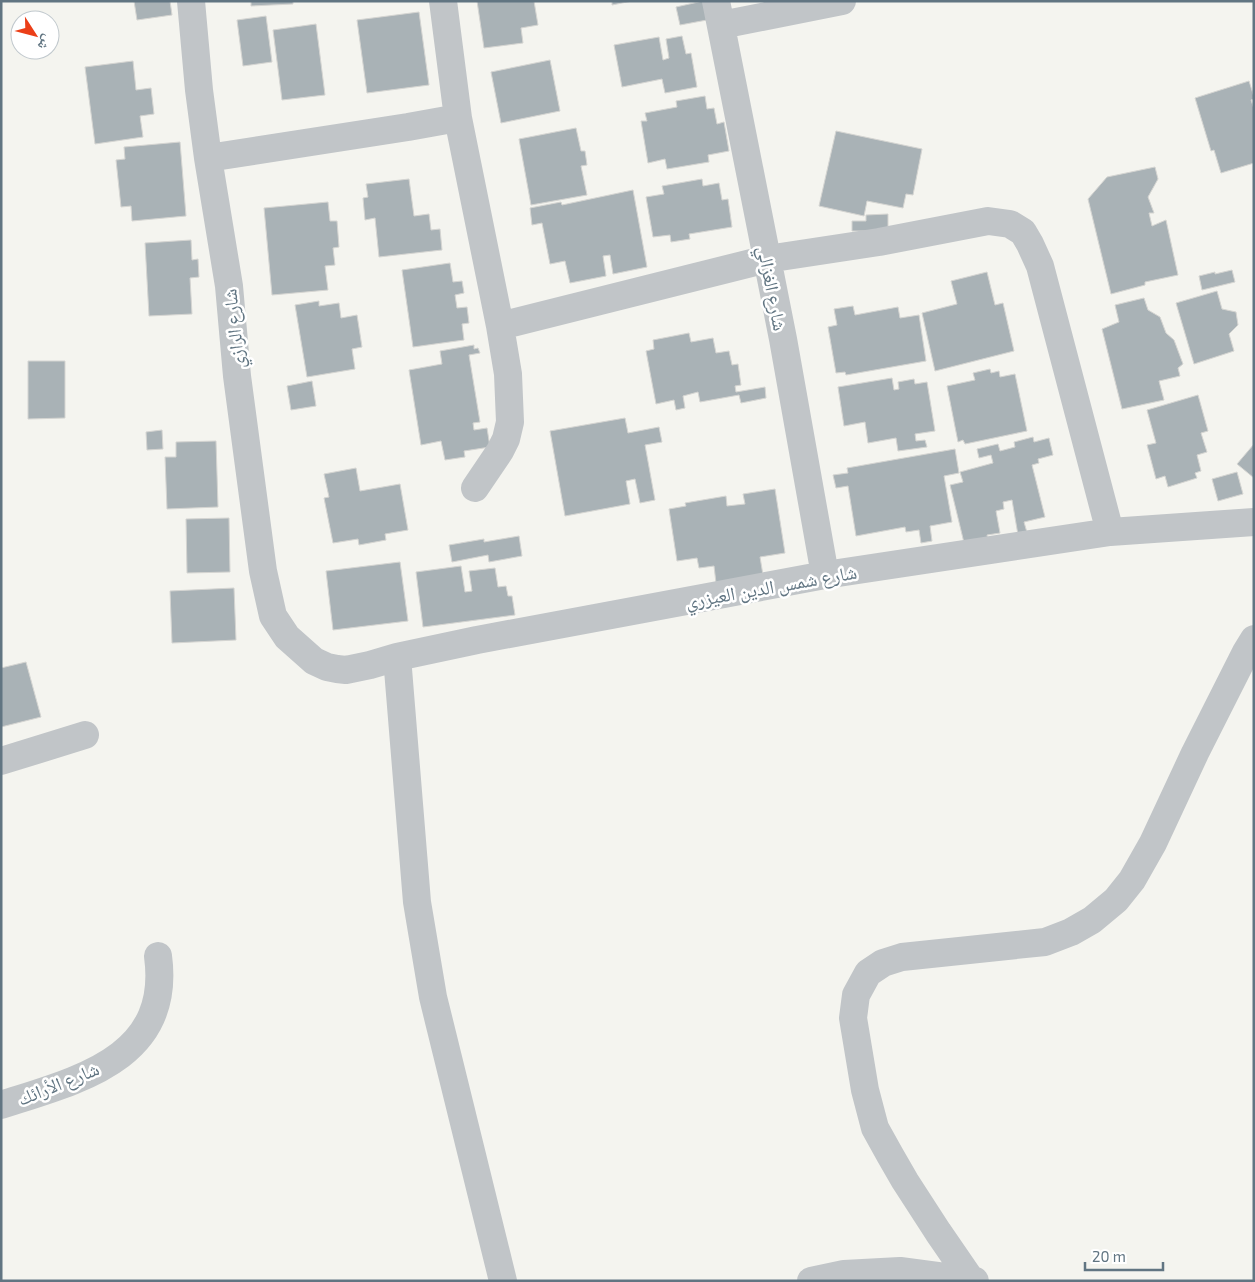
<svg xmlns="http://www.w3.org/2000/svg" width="1255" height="1282" font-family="'Exo 2','Noto Naskh Arabic',sans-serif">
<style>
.building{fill:#a9b2b6;stroke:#d5d5d2;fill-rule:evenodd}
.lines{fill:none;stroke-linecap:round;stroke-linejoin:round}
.street{stroke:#c1c5c8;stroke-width:28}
.labels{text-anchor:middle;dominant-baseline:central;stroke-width:5;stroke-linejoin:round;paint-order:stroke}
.street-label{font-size:19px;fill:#617582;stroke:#fff}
</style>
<rect width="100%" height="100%" fill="#f4f4ef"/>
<!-- building -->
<path class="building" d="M 134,1 L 170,1 L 172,15 L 137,20 Z
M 251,1 L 293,1 L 293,4 L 251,6 Z
M 477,1 L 534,1 L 538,25 L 521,28 L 523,43 L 484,48 Z
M 612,1 L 632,1 L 612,5 Z
M 703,1 L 707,20 L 680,25 L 676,7 Z
M 419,12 L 429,85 L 367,93 L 357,20 Z
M 266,16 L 272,62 L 243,66 L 237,20 Z
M 316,24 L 325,95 L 282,100 L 273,30 Z
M 682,36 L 686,54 L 691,53 L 697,87 L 665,93 L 662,79 L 622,87 L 614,45 L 659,37 L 663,60 L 669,58 L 666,39 Z
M 550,60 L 560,111 L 501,123 L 491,72 Z
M 133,61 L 136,90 L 151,88 L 154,114 L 140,116 L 143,137 L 95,144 L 85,67 Z
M 1249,81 L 1254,97 L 1254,99 L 1251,100 L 1254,109 L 1254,163 L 1221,173 L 1214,150 L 1211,151 L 1195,98 Z
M 705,96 L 707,109 L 714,108 L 717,124 L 724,122 L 729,151 L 708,155 L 709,162 L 667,169 L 665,159 L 648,163 L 641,121 L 647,121 L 645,113 L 677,107 L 676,101 Z
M 576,128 L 581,151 L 585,151 L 587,165 L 581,166 L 587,195 L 531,205 L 519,139 Z
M 836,131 L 922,149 L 913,195 L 906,194 L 903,208 L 867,201 L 864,216 L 819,206 Z
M 180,142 L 186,216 L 132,221 L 131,206 L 121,207 L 116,160 L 125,159 L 124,147 Z
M 1155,167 L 1158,179 L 1148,197 L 1154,213 L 1149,213 L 1152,226 L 1166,220 L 1178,275 L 1145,282 L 1145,285 L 1111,294 L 1088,199 L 1107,177 Z
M 409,179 L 414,216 L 429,214 L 431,230 L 440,229 L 442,250 L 379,257 L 375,218 L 365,220 L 363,198 L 368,197 L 366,184 Z
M 702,179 L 703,186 L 719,183 L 722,200 L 728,199 L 732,227 L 689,234 L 690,239 L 671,242 L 670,235 L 653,237 L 646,197 L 664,194 L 662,186 Z
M 633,190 L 647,267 L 613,274 L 610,255 L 603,256 L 606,276 L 570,283 L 565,261 L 550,264 L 542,223 L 532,225 L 530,208 L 561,202 L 562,205 Z
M 328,202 L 330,221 L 337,221 L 339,247 L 333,248 L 335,265 L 325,266 L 328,290 L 272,295 L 264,208 Z
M 888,214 L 888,231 L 852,231 L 852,221 L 866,221 L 866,215 Z
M 191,240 L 192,260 L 198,259 L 199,277 L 190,278 L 192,314 L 149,316 L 145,243 Z
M 450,263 L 453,282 L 462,281 L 464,293 L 455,295 L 457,308 L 467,307 L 469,323 L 462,324 L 464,340 L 413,347 L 402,270 Z
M 1232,270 L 1235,282 L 1202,290 L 1199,276 L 1215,272 L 1215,274 Z
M 987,272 L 995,305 L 1003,303 L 1014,351 L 935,371 L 922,313 L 957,304 L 951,281 Z
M 1217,291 L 1222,309 L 1236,312 L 1238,325 L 1229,334 L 1234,351 L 1194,364 L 1176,303 Z
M 1144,298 L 1148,310 L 1160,317 L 1166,333 L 1174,340 L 1183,364 L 1178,368 L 1180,376 L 1159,381 L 1164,400 L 1122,409 L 1102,329 L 1119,322 L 1115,305 Z
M 319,301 L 319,306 L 339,303 L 341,318 L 357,315 L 362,347 L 352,349 L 355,369 L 307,377 L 295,305 Z
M 853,306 L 855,315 L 898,307 L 900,318 L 919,315 L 926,361 L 846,375 L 845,372 L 836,373 L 828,327 L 837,325 L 834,309 Z
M 689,333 L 691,342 L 713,338 L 716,353 L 729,351 L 732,365 L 738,364 L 741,385 L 735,386 L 736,392 L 765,387 L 766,398 L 741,403 L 739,395 L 700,402 L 698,392 L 683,396 L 685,408 L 676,410 L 674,400 L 656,404 L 646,351 L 654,349 L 653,340 Z
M 474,345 L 474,349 L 478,348 L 480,353 L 469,355 L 480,422 L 473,423 L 474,430 L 487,428 L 490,447 L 464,451 L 465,457 L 445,460 L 441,441 L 421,445 L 409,370 L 442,364 L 440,351 Z
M 28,361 L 65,361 L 65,418 L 28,419 Z
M 990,369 L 991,373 L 999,371 L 1000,377 L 1015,374 L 1027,431 L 965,444 L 963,440 L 958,442 L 947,386 L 975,380 L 973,373 Z
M 892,378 L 894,390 L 899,389 L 898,382 L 914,379 L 915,384 L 927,382 L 935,431 L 915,434 L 916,441 L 925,440 L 927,447 L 898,451 L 896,438 L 868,443 L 865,422 L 844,426 L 838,387 Z
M 312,381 L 316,406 L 291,410 L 287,386 Z
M 1198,395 L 1208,431 L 1201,433 L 1207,452 L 1197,455 L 1201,471 L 1195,473 L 1197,478 L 1168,487 L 1165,476 L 1156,479 L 1147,445 L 1156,443 L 1147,410 Z
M 625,418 L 628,433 L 659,427 L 662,442 L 645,445 L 655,500 L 640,503 L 635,479 L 626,481 L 630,504 L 565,516 L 550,431 Z
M 162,430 L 163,449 L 147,450 L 146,432 Z
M 1033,437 L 1034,442 L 1049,438 L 1053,455 L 1038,459 L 1039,463 L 1032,465 L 1045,517 L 1024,522 L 1028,536 L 966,551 L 950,485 L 963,482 L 960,472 L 993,463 L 991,455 L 979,458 L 977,449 L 998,444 L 1000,451 L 1015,447 L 1014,442 ZM 1012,500 L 1018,535 L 988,540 L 987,535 L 1000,533 L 996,511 L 1004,509 L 1003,502 Z
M 216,441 L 218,507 L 167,509 L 165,457 L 176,457 L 176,442 Z
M 1254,444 L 1254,478 L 1237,464 Z
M 955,449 L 959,473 L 944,476 L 952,522 L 930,526 L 932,541 L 921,543 L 919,530 L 906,532 L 905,527 L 856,536 L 848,486 L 836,488 L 833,475 L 848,473 L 847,468 Z
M 356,468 L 360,491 L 400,484 L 408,530 L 385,534 L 386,540 L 359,545 L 358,539 L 333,543 L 324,498 L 329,497 L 324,474 Z
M 1237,472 L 1243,494 L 1218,501 L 1212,479 Z
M 775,489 L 785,553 L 760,557 L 763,575 L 716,583 L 714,566 L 699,568 L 697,558 L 677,561 L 669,509 L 686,506 L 685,503 L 726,496 L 727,506 L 745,504 L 743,494 Z
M 229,518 L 230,572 L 187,573 L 186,519 Z
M 519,536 L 522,556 L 489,562 L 488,555 L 452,562 L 449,545 L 484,539 L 484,542 Z
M 400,562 L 408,621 L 333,630 L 326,571 Z
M 461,566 L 465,592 L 472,591 L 469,571 L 495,568 L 498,587 L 506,586 L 508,596 L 512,596 L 515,615 L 423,627 L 416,572 Z
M 234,588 L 236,640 L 172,643 L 170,591 Z
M 26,662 L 41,717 L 1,727 L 1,668 Z"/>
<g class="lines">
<!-- street -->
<path class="street" d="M 191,1 L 199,90 L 208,158 L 229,286 L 237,376 L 263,571 L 273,616 L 287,637 L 314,661 L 327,667 L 337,669 L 346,670 L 370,665 L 397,657 L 477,640 L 825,575 L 1110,532 L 1254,522
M 443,1 L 458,118 L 500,326 L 508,374 L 510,422 L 506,439 L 500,451 L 475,488
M 716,1 L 783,339 L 825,575
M 721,25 L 842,1
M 208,158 L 408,127 L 458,118
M 500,326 L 767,259 L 879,242 L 988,221 L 1010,224 L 1023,232 L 1030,244 L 1040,266 L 1110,532
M 397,657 L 417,902 L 433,997 L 503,1281
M 1,761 L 85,735
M 1,1105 C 78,1080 172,1059 158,956
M 971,1280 L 938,1232 L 905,1181 L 890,1155 L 875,1128 L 865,1090 L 853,1018 L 856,995 L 868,973 L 883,963 L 902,957 L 1045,942 L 1071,932 L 1092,920 L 1116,900 L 1132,880 L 1153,843 L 1195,753 L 1246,652 L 1254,639
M 811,1281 L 844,1274 L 900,1271 L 975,1281"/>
</g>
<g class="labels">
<!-- street labels -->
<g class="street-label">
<text transform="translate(773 288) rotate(79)">شارع الغزالي</text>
<text transform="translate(233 329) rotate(-96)">شارع الرازي</text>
<text transform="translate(771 586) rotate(-10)">شارع شمس الدين العيزري</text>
<text transform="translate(58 1083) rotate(-22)">شارع الأرائك</text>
</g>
</g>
<!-- border -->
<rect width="1255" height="1282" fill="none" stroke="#617582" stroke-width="5"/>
<!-- north arrow -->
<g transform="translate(35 35) rotate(126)"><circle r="24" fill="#ffffff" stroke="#c0c8cd"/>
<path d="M0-4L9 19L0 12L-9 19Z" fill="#eb3f18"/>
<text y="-8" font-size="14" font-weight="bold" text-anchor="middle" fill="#617582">ش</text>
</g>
<!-- scale -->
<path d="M1085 1262v8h78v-8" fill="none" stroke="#617582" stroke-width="2.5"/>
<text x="1092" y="1262" font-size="15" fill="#617582" stroke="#ffffff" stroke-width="4" paint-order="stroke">20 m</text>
</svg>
